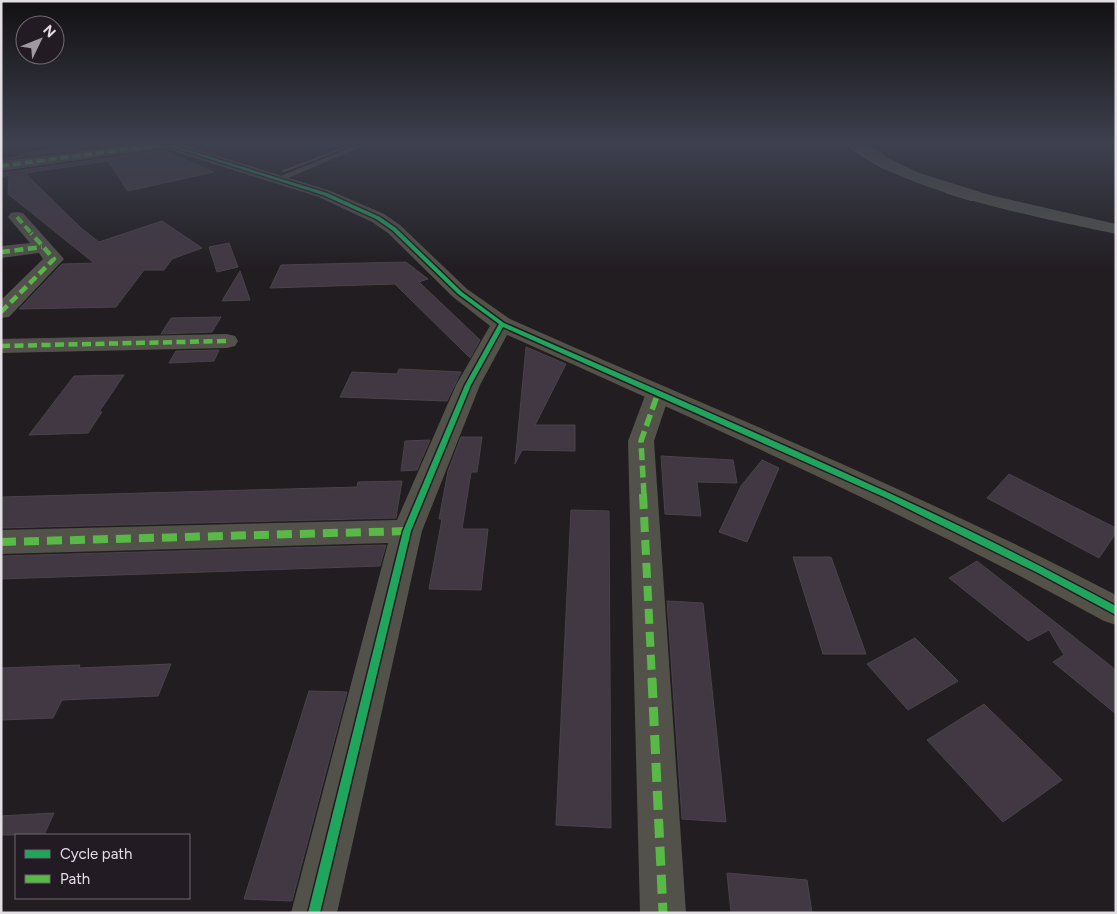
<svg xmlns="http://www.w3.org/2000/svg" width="1117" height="914" font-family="Figtree,sans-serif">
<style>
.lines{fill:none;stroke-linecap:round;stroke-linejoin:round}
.stream{fill:#744a79;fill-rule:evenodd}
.building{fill:#423843;stroke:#484448}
.lane{fill:#52524b;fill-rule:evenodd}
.street{fill:#52524b;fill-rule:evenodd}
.secondary{fill:#535148;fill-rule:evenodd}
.quiet-far4{stroke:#58b947;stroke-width:4;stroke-dasharray:8 4;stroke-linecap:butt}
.quiet-far3{stroke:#58b947;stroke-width:4.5;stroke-dasharray:9 4.5;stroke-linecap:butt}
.quiet-far2{stroke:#58b947;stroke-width:5.5;stroke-dasharray:12 5.5;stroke-linecap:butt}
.quiet-far1{stroke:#58b947;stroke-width:8;stroke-dasharray:15 8;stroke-linecap:butt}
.quiet{stroke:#58b947;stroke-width:9;stroke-dasharray:19 9;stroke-linecap:butt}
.cycleway-casing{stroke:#221b23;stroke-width:3}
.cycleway{fill:#20a55d;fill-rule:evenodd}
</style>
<rect width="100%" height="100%" fill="#211d21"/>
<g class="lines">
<!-- stream -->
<path class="stream" d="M 355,143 L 359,143 L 284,172 L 281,171 Z
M 843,143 L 847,143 L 885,167 L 899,173 C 888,175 853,151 843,143 Z
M 945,191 L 947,191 L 974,200 L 971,201 L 945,193 Z"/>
</g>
<!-- building -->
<path class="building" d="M 83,143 L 130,143 L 4,159 L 18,157 L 19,154 L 83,145 Z
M 163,150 L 214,172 L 128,191 L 108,161 L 25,173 L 81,228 L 99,242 L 162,221 L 202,248 L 172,259 L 164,270 L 144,270 L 116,307 L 19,309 L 62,264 L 94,263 L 8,194 L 9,175 L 1,177 L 1,173 Z
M 229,243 L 238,267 L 217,272 L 209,247 Z
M 406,262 L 428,279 L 419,282 L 480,340 L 470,358 L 395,284 L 270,288 L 281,265 Z
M 240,271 L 250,300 L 222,301 Z
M 221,317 L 212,332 L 161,334 L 171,318 Z
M 526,347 L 566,364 L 535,425 L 575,425 L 575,451 L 522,450 L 515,464 Z
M 219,350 L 214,361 L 169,363 L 176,351 Z
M 399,369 L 461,372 L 447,401 L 340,397 L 352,372 L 397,374 Z
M 124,375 L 99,412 L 102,412 L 88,433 L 29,435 L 74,376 Z
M 461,437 L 482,437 L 477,472 L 471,472 L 462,529 L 488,529 L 481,590 L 429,589 L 442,519 L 439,519 L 448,471 Z
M 430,440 L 417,470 L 401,471 L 405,441 Z
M 661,456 L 733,460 L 737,483 L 697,482 L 701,516 L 665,514 Z
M 762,460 L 779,468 L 747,542 L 719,532 L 741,486 Z
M 1009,474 L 1116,528 L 1116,533 L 1099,558 L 987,498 Z
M 402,481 L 396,518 L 1,528 L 1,497 L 357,487 L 358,482 Z
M 571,510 L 609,511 L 611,828 L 556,825 Z
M 386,545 L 380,566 L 1,579 L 1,556 Z
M 793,557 L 831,557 L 866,654 L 823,654 Z
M 977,561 L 1116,670 L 1116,714 L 1053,662 L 1064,655 L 1049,630 L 1028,641 L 949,578 Z
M 667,601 L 703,603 L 726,822 L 682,819 Z
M 915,638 L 958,681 L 908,710 L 867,664 Z
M 171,664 L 158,696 L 62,700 L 53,718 L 1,720 L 1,668 L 80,665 L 79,668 Z
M 309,691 L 347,692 L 292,901 L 244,899 Z
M 984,704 L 1062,780 L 1003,822 L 927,740 Z
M 54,813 L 44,835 L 1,835 L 1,816 Z
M 727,873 L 807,880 L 812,913 L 731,913 Z"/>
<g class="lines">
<!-- lane -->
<path class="lane" d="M 361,143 L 370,143 L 281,181 L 274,179 Z"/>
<!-- street -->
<path class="street" d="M 142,143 L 171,144 L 169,147 L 164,148 L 1,171 L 1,161 Z
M 852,143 L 868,143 L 888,158 L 919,173 L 990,195 L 1116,224 L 1116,234 C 1058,221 885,190 852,143 Z
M 17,212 L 23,213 L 64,259 L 9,317 L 1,318 L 1,300 L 43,259 L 39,253 L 1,258 L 1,246 L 30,243 L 8,217 L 11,213 Z
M 502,317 L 510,319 L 513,324 L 480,385 L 422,531 L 337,913 L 291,913 L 388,543 L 1,554 L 1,530 L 397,520 L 456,385 L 491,324 L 494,319 Z
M 227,334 L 235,336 L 238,341 L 235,346 L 227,348 L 1,353 L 1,339 Z
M 658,385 L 667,388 L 670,393 L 654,441 L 686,913 L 640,913 L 628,441 L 646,393 L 649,388 Z"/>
<!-- secondary -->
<path class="secondary" d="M 155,143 L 176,143 L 331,191 L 384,214 L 400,225 L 467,289 L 510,319 C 713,409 919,492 1116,595 L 1116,625 L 1104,621 C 906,512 700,422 494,329 L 453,297 L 388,233 L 372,222 L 319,197 L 157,146 Z"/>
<!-- quiet-far4 -->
<path class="quiet-far4" d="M 1,166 L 164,144
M 17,217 L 32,234"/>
<!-- quiet-far3 -->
<path class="quiet-far3" d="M 1,252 L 42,247
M 1,312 L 54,259 L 31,233
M 1,346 L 227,341"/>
<!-- quiet-far2 -->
<path class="quiet-far2" d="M 644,495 L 641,441 L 658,393"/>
<!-- quiet-far1 -->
<path class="quiet-far1" d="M 643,494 L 652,680
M 1,542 L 407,531"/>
<!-- quiet -->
<path class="quiet" d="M 652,679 L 663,913"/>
<!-- cycleway casing -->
<g class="cycleway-casing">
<path id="cycleway" d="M 160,143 L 165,143 L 327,193 L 380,217 L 396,228 L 462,292 L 504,323 C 659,391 815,457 968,530 C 1018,554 1067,580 1116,606 L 1116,615 L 1038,573 L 886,498 L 503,327 L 471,385 L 411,531 L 320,913 L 308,913 L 403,531 L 465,385 L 499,324 L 458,294 L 392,230 L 376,219 L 323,195 Z"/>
</g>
<!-- cycleway -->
<use href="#cycleway" class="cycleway"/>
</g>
<!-- sky -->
<linearGradient id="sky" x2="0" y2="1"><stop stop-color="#121012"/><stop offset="0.53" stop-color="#3d404e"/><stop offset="1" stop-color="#3d404e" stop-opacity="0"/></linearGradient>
<rect width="1117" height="271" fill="url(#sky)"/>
<!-- border -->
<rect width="1117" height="914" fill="none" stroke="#e2dee3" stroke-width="5"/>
<!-- legend -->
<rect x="15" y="834" width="175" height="65" fill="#221b23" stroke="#6f6970"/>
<rect x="25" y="850" width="25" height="8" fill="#20a55d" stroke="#6f6970"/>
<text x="60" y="859" font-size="15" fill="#e2dee3">Cycle path</text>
<rect x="25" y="875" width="25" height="8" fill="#58b947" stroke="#6f6970"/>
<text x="60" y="884" font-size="15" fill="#e2dee3">Path</text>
<!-- north arrow -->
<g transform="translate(40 40) rotate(47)"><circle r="24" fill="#221b23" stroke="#6f6970"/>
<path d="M0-4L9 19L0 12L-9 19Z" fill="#9e9a9f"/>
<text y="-8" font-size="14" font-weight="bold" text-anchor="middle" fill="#e2dee3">N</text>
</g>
</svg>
